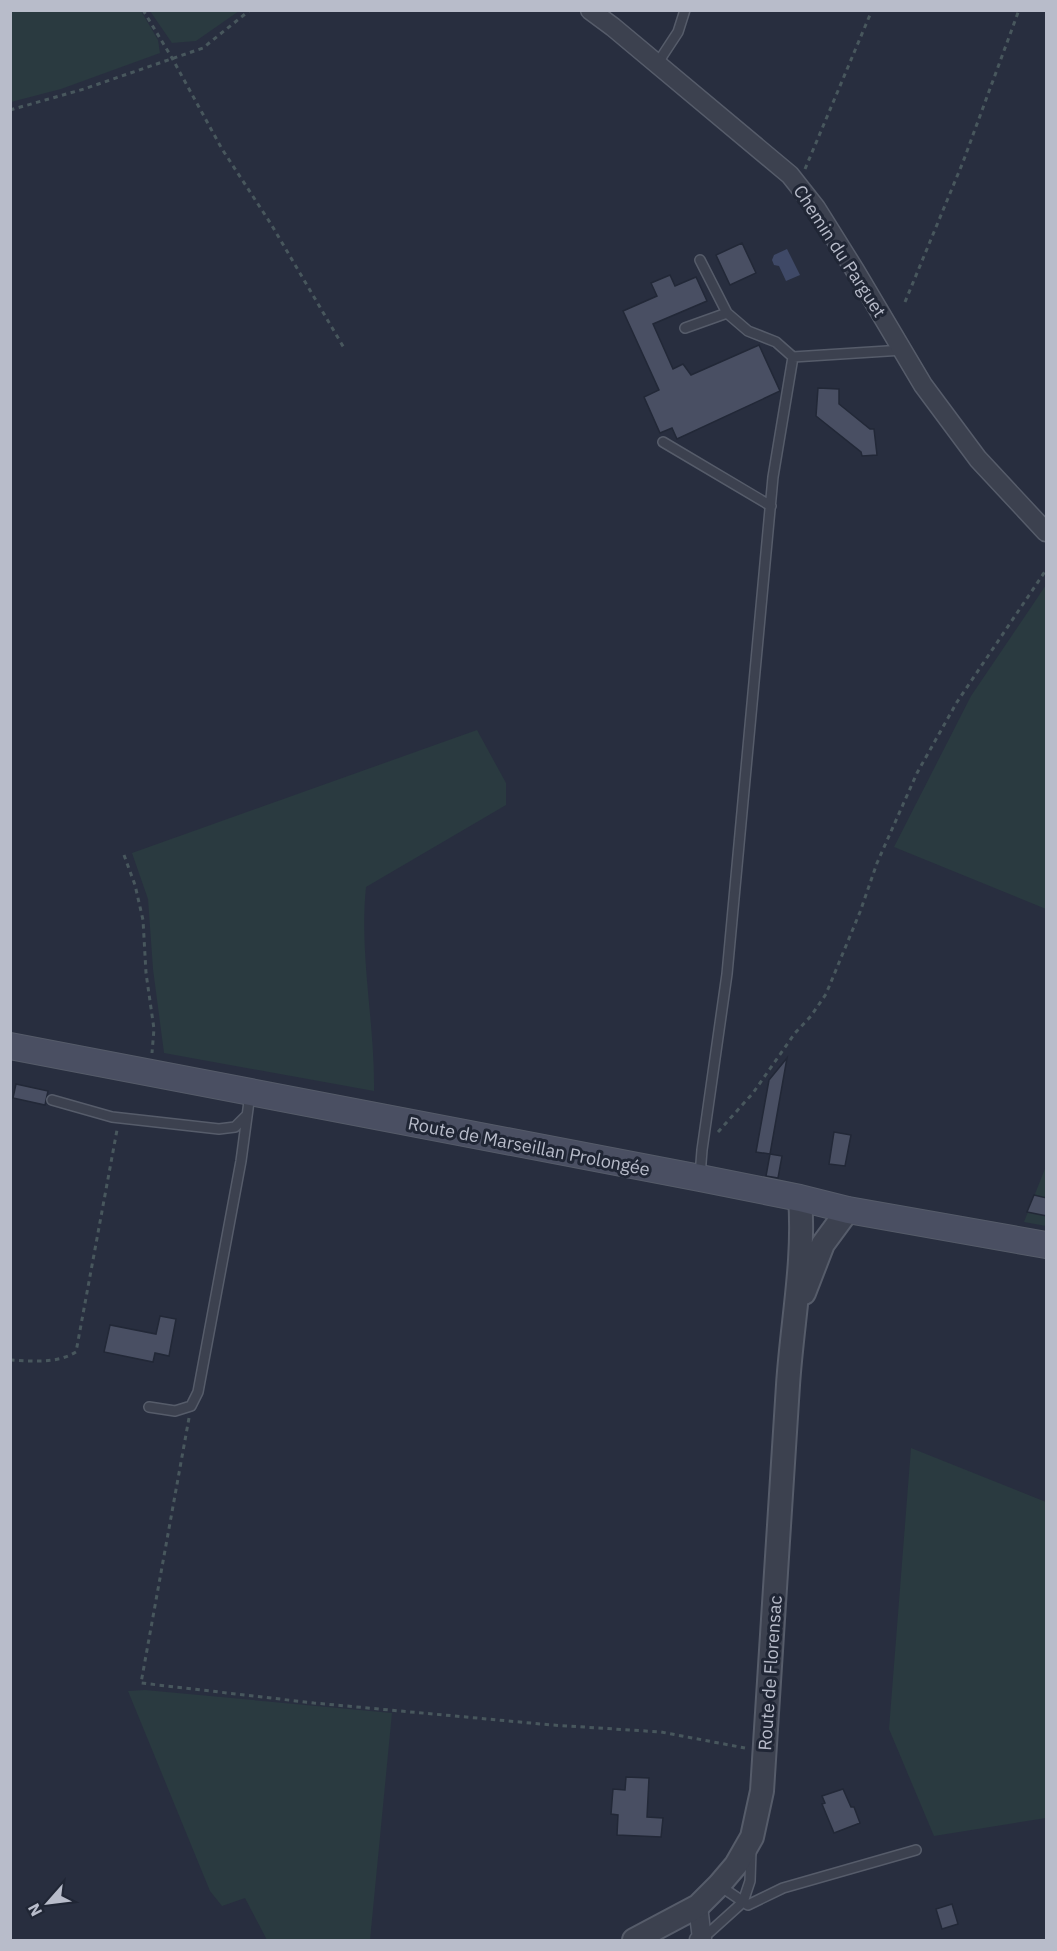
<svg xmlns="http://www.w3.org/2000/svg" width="1057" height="1951" font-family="'IBM Plex Sans',sans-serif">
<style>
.green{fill:#2a3a40}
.water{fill:#3f4967}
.building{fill:#494f63;stroke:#222837;stroke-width:1.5}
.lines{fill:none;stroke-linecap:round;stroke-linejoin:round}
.service-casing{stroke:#565c6a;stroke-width:12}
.minor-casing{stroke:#565c6a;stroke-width:21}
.tertiary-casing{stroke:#565c6a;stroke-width:26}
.secondary-casing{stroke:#565c6a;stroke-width:28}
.path{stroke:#48575d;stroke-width:3;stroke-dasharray:4.5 4.5;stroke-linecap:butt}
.service{stroke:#3c414f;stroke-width:9}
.minor{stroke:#3c414f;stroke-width:18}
.tertiary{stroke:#3c414f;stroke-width:22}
.secondary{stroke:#4a4f62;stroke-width:26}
.labels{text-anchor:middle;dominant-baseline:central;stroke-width:6;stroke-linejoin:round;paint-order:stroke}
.street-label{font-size:18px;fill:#b8bcca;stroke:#202635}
</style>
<rect width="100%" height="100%" fill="#282e3f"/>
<!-- green -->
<path class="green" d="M 11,10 L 141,11 L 158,40 L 160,53 L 61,89 L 11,102 Z
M 150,11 L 239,11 L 196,41 L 172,43 Z
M 1046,585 L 1046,909 L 894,847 L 971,696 Z
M 477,730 L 506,783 L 506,805 L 366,887 C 359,954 375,1023 374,1091 L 164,1053 L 153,969 L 148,899 L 132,853 Z
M 1046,1166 L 1046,1226 L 1024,1222 Z
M 911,1448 L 1046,1502 L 1046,1818 L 934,1836 L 889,1729 Z
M 145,1690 L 392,1713 L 370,1940 L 267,1940 L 245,1898 L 222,1906 L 210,1891 L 128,1691 Z"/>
<!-- water -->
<path class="water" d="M 787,249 L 800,275 L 786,281 L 779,266 L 774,265 L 772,260 L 774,255 Z"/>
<!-- building -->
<path class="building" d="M 742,243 L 756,273 L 730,285 L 716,255 Z
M 670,275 L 675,286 L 696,277 L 707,301 L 653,324 L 673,369 L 683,364 L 691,375 L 759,345 L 780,391 L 677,439 L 672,428 L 660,433 L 644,397 L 659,390 L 623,311 L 657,296 L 651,283 Z
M 818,388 L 839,389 L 839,404 L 870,429 L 874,429 L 877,455 L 862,456 L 861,452 L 816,416 Z
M 787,1058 L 770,1154 L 756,1152 L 769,1080 Z
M 16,1084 L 48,1091 L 45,1105 L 13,1098 Z
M 834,1132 L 851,1135 L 845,1166 L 829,1164 Z
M 770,1154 L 782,1156 L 778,1178 L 766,1176 Z
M 1034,1195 L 1047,1198 L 1047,1216 L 1027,1212 Z
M 160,1316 L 176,1319 L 169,1356 L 155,1353 L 153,1362 L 104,1352 L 110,1325 L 156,1334 Z
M 626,1777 L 649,1778 L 647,1817 L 663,1818 L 661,1837 L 617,1835 L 618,1815 L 611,1814 L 613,1789 L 625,1790 Z
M 843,1789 L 851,1807 L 854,1807 L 860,1823 L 834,1833 L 822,1804 L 825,1803 L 822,1796 Z
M 952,1904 L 958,1924 L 942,1929 L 936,1909 Z"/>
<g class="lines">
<!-- service casing -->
<g class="service-casing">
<path id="service" d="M 657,64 L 678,32 L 685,10
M 700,260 L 727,313
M 685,328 L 727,313 L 748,331 L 776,342 L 793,357
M 663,442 L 771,506
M 52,1100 L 112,1117 L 219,1129 L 235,1127 L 247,1115
M 700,1176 L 702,1150 L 727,974 L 773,477 L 793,357 L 903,350
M 149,1407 L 175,1411 L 191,1406 L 198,1392 L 241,1161 L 250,1094
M 720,1886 L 748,1905 L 783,1888 L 916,1850
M 702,1939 L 743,1902 L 750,1881 L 751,1850"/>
</g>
<!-- minor casing -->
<g class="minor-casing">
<path id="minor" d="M 590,10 L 613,27 L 790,175 L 816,208 L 856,272 L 923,385 L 978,459 L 1046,532
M 698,1906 L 702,1939 L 699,1940"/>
</g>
<!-- tertiary casing -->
<g class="tertiary-casing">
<path id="tertiary" d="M 804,1293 L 823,1244 L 848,1210
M 634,1940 L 698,1906 L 719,1885 L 736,1865 L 752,1837 L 762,1791 C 771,1655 780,1520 788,1385 C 792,1323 805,1260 800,1198"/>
</g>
<!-- secondary casing -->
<g class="secondary-casing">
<path id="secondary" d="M 10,1046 L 700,1178 L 800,1198 L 848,1210 L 1046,1245"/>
</g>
<!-- path -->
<path class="path" d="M 143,10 L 172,58 L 222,149 L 271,224 L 344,348
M 10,110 L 84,89 L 203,48 L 250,10
M 805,169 L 872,10
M 905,302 L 963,162 L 1019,10
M 124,855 L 135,885 L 143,920 L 146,973 L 154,1029 L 152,1053
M 718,1132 L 753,1093 L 795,1033 L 811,1016 L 826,994 L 860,912 L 877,863 L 917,773 L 957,702 L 1046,570
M 10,1360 C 33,1361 56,1364 76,1352 L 117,1130
M 189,1418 L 141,1683 L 314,1703 L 552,1725 L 661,1732 L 745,1748"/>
<!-- service -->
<use href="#service" class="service"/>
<!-- minor -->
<use href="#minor" class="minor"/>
<!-- tertiary -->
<use href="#tertiary" class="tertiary"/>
<!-- secondary -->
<use href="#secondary" class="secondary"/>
</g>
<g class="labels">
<!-- street labels -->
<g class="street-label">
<text transform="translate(840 251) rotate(57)">Chemin du Parguet</text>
<text transform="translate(529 1146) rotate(11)">Route de Marseillan Prolongée</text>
<text transform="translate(770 1673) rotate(-86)">Route de Florensac</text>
</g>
</g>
<!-- border -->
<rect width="1057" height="1951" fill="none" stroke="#b8bcca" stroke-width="24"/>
<!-- north arrow -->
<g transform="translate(48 1903) rotate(242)" stroke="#202635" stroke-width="4.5" paint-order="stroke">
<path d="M0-4.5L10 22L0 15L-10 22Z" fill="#b8bcca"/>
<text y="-9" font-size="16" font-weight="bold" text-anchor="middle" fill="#b8bcca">N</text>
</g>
</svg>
